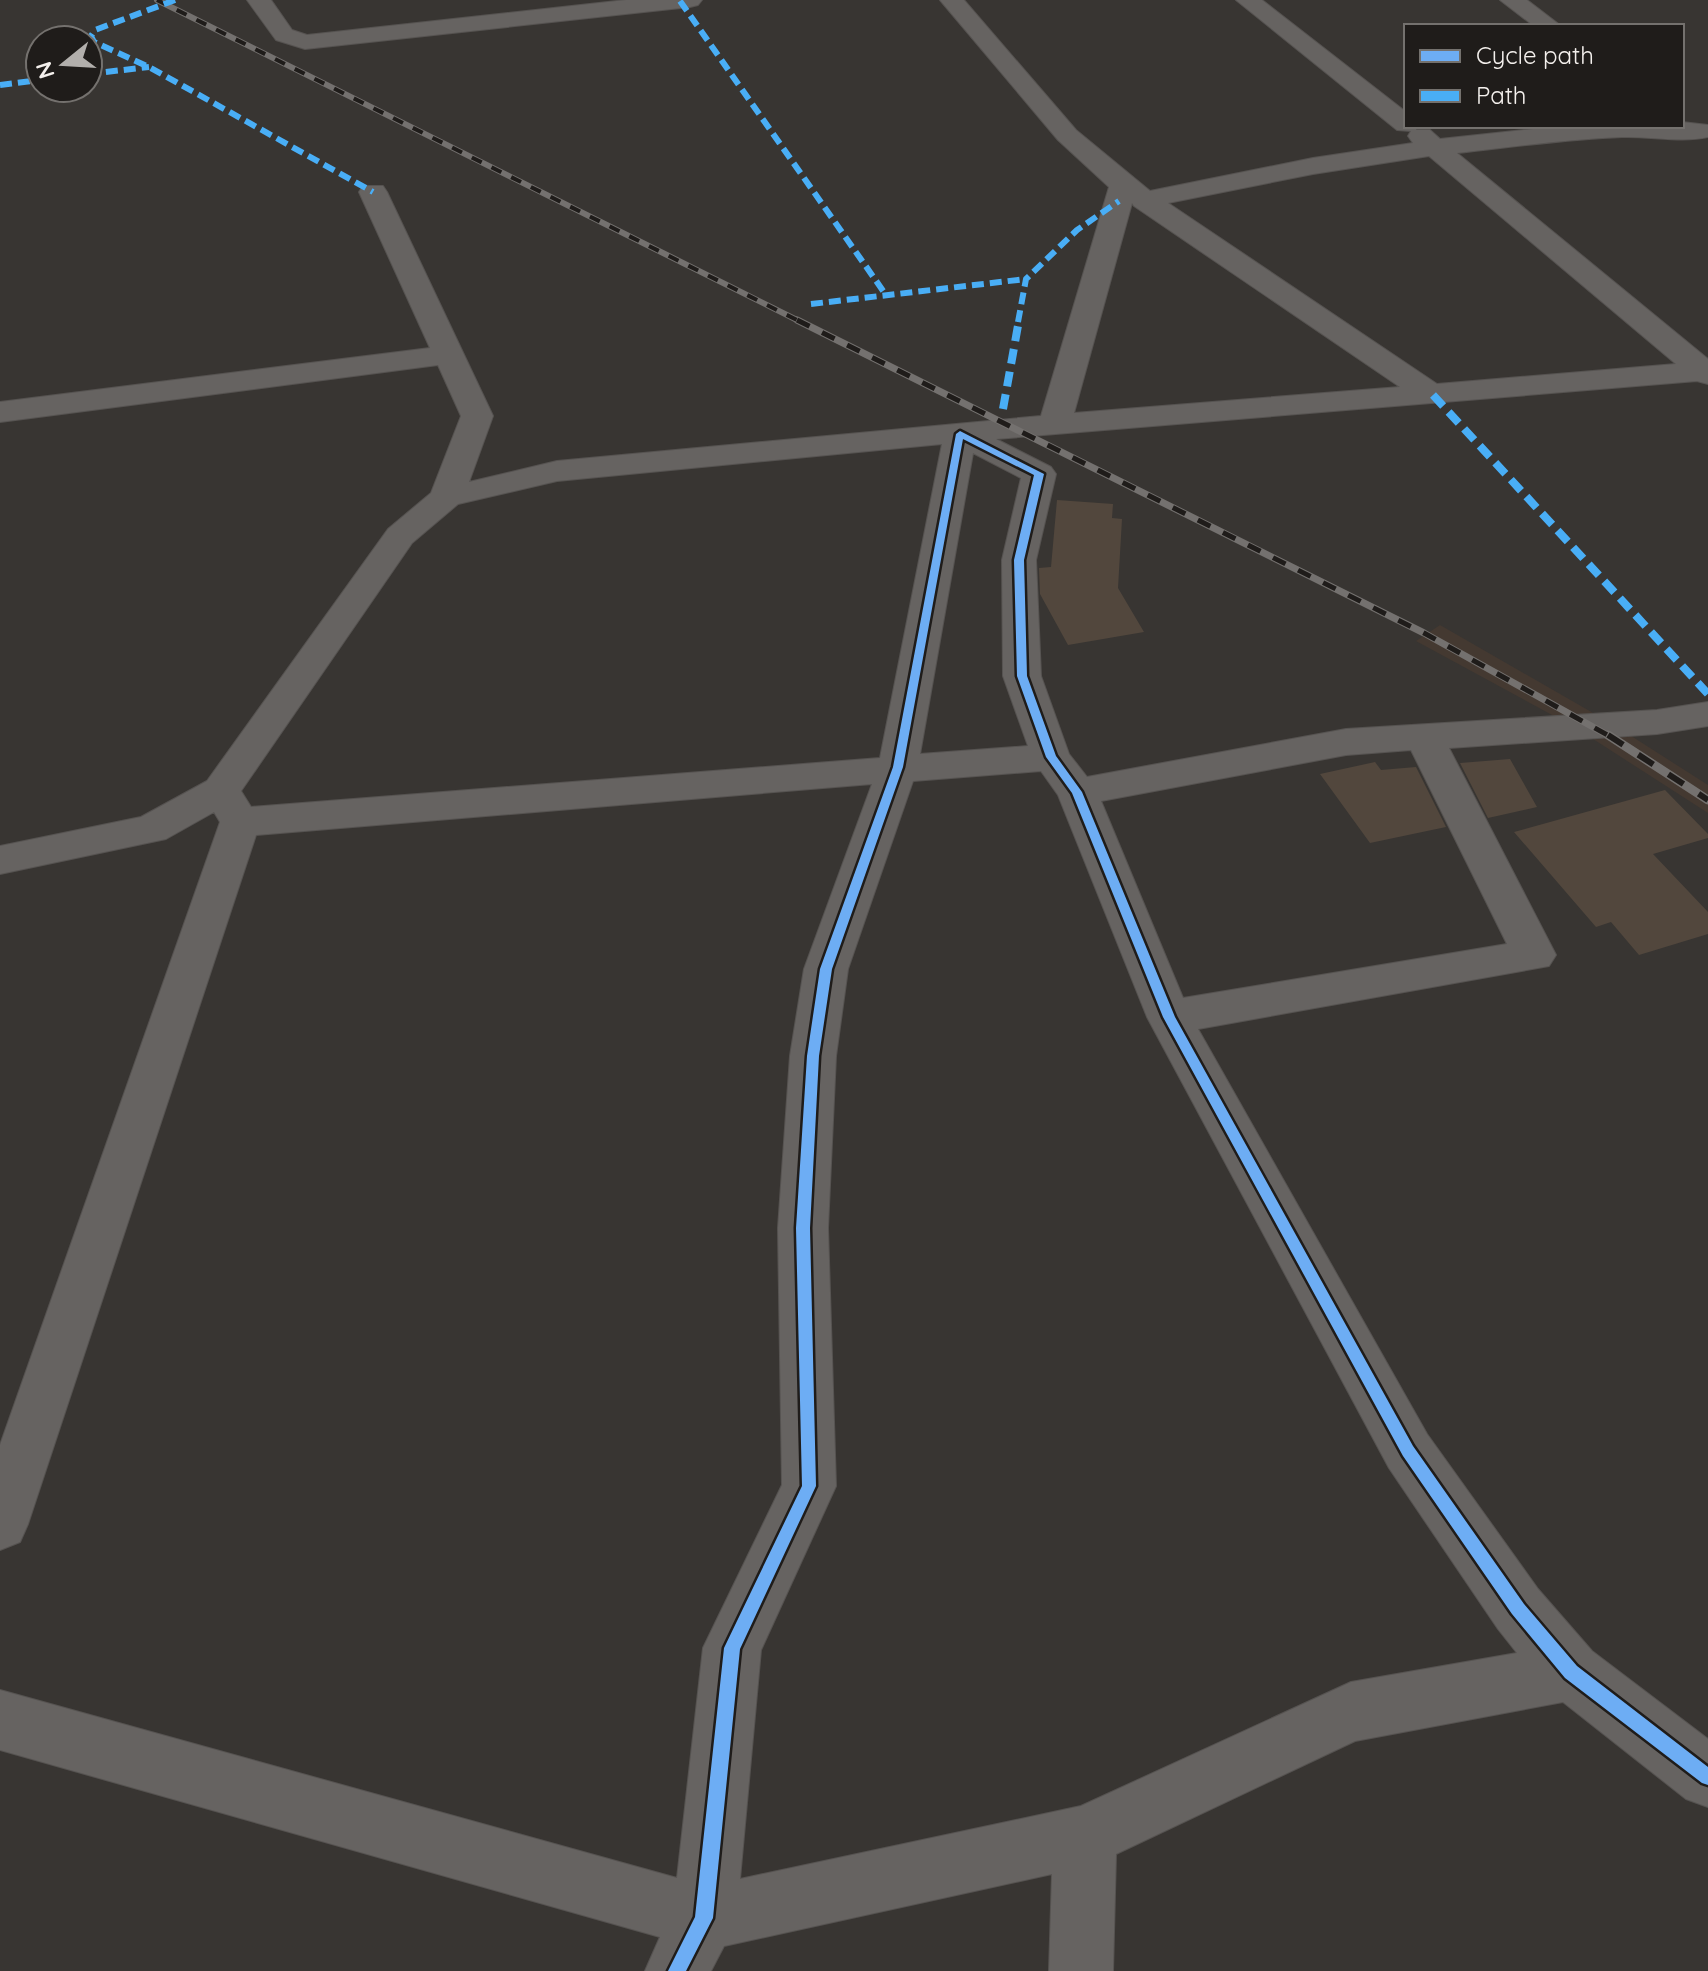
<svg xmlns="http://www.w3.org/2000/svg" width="1708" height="1971" font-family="Quicksand,sans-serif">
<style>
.built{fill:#443931}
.building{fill:#52473d}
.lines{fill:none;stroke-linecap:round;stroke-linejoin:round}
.minor-casing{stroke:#565351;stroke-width:2}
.minor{fill:#666361;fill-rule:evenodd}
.rail-far2-casing{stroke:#74716f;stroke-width:6}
.rail-far1-casing{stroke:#74716f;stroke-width:7}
.rail-casing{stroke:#74716f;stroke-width:9}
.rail-far2{stroke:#1f1c1a;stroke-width:4;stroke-dasharray:11;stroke-linecap:butt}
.rail-far1{stroke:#1f1c1a;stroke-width:5;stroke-dasharray:14;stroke-linecap:butt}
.rail{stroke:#1f1c1a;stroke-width:6;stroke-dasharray:18;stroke-linecap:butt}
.quiet-far1{stroke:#49aef6;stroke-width:6;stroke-dasharray:12 6;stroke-linecap:butt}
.quiet{stroke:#49aef6;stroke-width:8;stroke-dasharray:15 8;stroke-linecap:butt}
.cycleway-casing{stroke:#1f1c1a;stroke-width:5}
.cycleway{fill:#6dadf4;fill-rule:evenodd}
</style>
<rect width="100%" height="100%" fill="#383532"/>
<!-- built -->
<path class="built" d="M 1440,625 L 1614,725 L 1708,785 L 1708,813 L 1576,728 L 1416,641 Z"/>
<!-- building -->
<path class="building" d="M 1057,500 L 1113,504 L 1112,518 L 1122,519 L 1118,588 L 1144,632 L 1068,645 L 1040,594 L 1039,568 L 1051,567 Z
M 1510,759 L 1537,807 L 1488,818 L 1460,763 Z
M 1375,762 L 1381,770 L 1416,767 L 1446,827 L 1370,843 L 1320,774 Z
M 1665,790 L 1708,834 L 1708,838 L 1653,854 L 1708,912 L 1708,934 L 1639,955 L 1611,922 L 1596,927 L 1514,832 Z"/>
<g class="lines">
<!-- minor casing -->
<g class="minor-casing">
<path id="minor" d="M 247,0 L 271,0 L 292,30 L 307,35 L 626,0 L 702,0 L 698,5 L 690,7 L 305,49 L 276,40 Z
M 940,0 L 964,0 L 1076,130 L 1150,191 L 1313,158 L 1413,143 L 1408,136 L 1411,131 L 1397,130 L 1236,0 L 1262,0 L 1406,112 L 1406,126 L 1418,126 L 1416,130 L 1430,130 L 1440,139 L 1560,126 L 1682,126 L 1682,122 L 1708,125 L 1708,137 C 1682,143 1650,136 1622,137 C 1567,139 1512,147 1457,153 L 1708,359 L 1708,384 L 1697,381 L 996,439 L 1051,467 L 1056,474 L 1036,560 L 1041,676 L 1069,754 L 1087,777 L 1346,729 L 1657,710 L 1708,702 L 1708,726 L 1657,734 L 1449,748 L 1556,955 L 1549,966 L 1198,1029 L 1427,1434 L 1538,1589 L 1592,1651 L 1708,1739 L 1708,1807 L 1686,1799 L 1563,1702 L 1355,1741 L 1116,1854 L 1113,1971 L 1049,1971 L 1052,1874 L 724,1946 L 711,1971 L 645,1971 L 660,1937 L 0,1750 L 0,1690 L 677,1878 L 703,1648 L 782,1485 L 778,1228 L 790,1056 L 804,969 L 872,784 L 256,835 L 28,1524 L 20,1542 L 0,1550 L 0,1445 L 220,822 L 214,812 L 166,839 L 0,874 L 0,846 L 141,817 L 207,781 L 388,529 L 431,493 L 461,416 L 438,365 L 0,422 L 0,402 L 430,348 L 359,192 L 363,186 L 383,186 L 387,192 L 493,416 L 469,482 L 557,461 L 1041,416 L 1109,187 L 1058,140 ZM 1429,156 L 1676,364 L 1437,384 L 1168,203 L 1313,174 ZM 1132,203 L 1134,206 L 1400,387 L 1074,413 ZM 942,444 L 880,758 L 251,807 L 241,791 L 412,543 L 458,504 L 557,481 ZM 973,453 L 1021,478 L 1002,560 L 1003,676 L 1028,746 L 920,754 ZM 1411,750 L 1507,944 L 1183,998 L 1101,801 L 1346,755 ZM 1041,771 L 1058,795 L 1147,1017 L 1389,1468 L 1498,1629 L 1517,1653 L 1351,1682 L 1081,1806 L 740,1879 L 761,1650 L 836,1486 L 828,1228 L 836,1056 L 848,969 L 913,781 Z
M 1500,0 L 1527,0 L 1561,26 L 1534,26 Z"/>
</g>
<!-- minor -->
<use href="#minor" class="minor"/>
<!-- rail-far2 casing -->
<g class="rail-far2-casing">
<path id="rail-far2" d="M 157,0 L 801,322"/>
</g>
<!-- rail-far1 casing -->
<g class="rail-far1-casing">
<path id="rail-far1" d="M 797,320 L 1424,633 L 1611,737"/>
</g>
<!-- rail casing -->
<g class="rail-casing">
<path id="rail" d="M 1608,735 L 1708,800"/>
</g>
<!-- rail-far2 -->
<use href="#rail-far2" class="rail-far2"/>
<!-- rail-far1 -->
<use href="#rail-far1" class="rail-far1"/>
<!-- rail -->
<use href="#rail" class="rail"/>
<!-- quiet-far1 -->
<path class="quiet-far1" d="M 175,0 L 95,30 L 91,36 L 94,42 L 149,67 L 373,192
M 680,1 L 886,295
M 88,74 L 149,67
M 0,85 L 40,80
M 811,304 L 1026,279
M 1018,322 L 1026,279 L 1077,230 L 1119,201"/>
<!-- quiet -->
<path class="quiet" d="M 1433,395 L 1708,694
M 1003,409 L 1019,320"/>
<!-- cycleway casing -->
<g class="cycleway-casing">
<path id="cycleway" d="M 960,431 L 1044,474 L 1024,560 L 1027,676 L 1056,756 L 1082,792 L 1175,1017 L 1413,1446 L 1524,1604 L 1577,1666 L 1708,1767 L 1708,1785 L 1702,1783 L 1565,1678 L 1512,1614 L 1403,1456 L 1163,1017 L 1072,793 L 1046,757 L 1017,676 L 1014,560 L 1034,475 L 963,439 L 903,767 L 832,969 L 819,1056 L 810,1228 L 816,1486 L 740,1649 L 713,1918 L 686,1971 L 668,1971 L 695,1917 L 724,1648 L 802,1486 L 796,1228 L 807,1056 L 820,969 L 893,767 L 956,434 Z"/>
</g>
<!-- cycleway -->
<use href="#cycleway" class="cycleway"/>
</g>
<!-- legend -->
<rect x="1404" y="24" width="280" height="104" fill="#1f1c1a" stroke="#74716e" stroke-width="2"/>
<rect x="1420" y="50" width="40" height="12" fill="#6dadf4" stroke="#74716e" stroke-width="2"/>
<text x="1476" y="64" font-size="24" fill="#f4f0ed">Cycle path</text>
<rect x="1420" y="90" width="40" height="12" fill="#49aef6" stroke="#74716e" stroke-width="2"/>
<text x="1476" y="104" font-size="24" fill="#f4f0ed">Path</text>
<!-- north arrow -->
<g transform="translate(64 64) rotate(252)"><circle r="38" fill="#1f1c1a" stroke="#74716e" stroke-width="2"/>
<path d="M0-6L14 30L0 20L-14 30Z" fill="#b2afac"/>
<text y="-12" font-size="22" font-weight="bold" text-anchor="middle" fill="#f4f0ed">N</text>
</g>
</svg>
